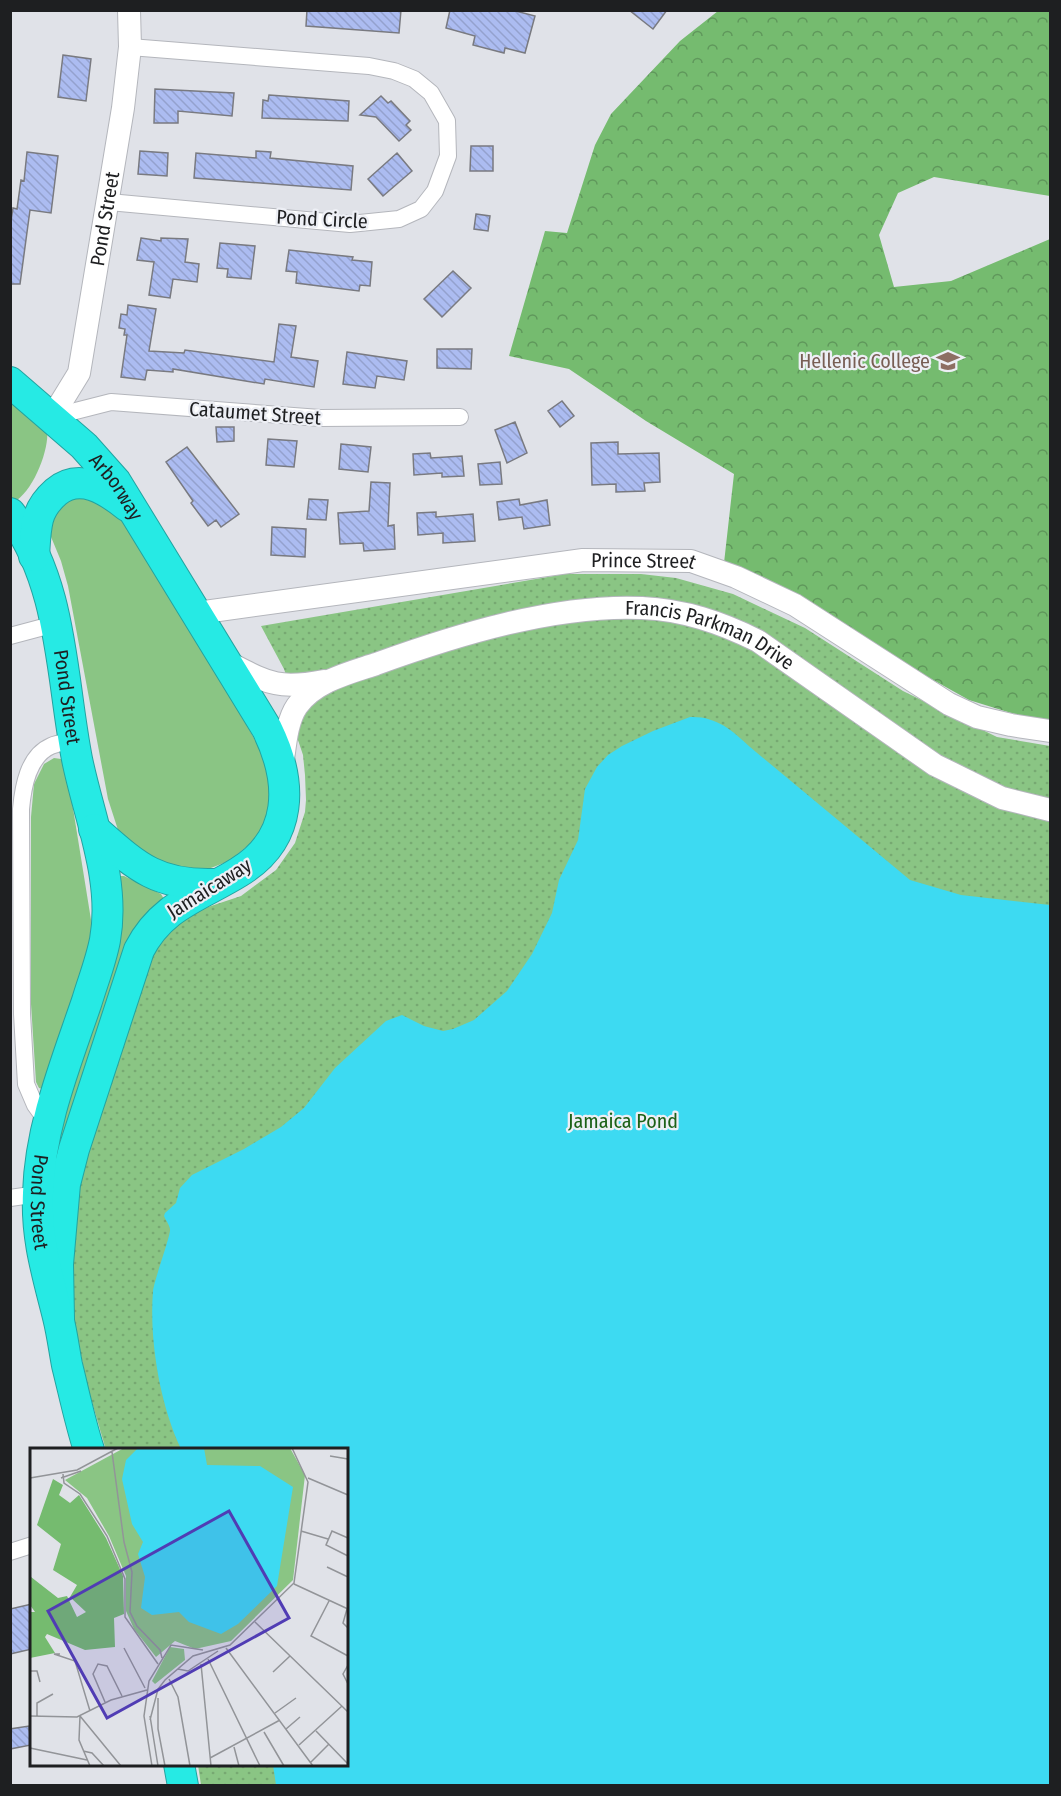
<svg xmlns="http://www.w3.org/2000/svg" width="1061" height="1796" font-family="'Fira Sans Condensed',sans-serif">
<style>
.green{fill:#8ac584}
.forest{fill:url(#forest-crowns)}
.park{fill:url(#park-dots)}
.water{fill:#3ddaf2}
.building{fill:url(#building-back-hatch);stroke:#797a80;stroke-width:1.5}
.lines{fill:none;stroke-linecap:round;stroke-linejoin:round}
.street-casing{stroke:#b4b6bc;stroke-width:18}
.secondary-casing{stroke:#b4b6bc;stroke-width:24}
.highway-casing{stroke:#23a3a0;stroke-width:32}
.street{stroke:#fff;stroke-width:16}
.secondary{stroke:#fff;stroke-width:22}
.highway{stroke:#26eae4;stroke-width:30}
.labels{text-anchor:middle;dominant-baseline:central;stroke-width:4.5;stroke-linejoin:round;paint-order:stroke}
.street-label{font-size:20px;fill:#1e1f21;stroke:#edeff5}
.education-label{font-size:20px;fill:#785e54;stroke:#edeff5;text-anchor:end}
.park-label{font-size:20px;fill:#1b6117;stroke:#edeff5}
.inset-road{fill:none;stroke:#929498;stroke-width:1.5}
.view{fill:#503cb4;fill-opacity:0.15;stroke:#503cb4;stroke-width:3}
.inset-edge{fill:none;stroke:#1e1f21;stroke-width:3}
</style>
<defs>
<pattern id="forest-crowns" width="20" height="18" patternUnits="userSpaceOnUse" patternTransform="scale(1.5)"><rect width="20" height="18" fill="#75bb6f"/><path d="M2 6a3 3 0 1 1 6 0M12 15a3 3 0 1 1 6 0" fill="none" stroke="#5f975b"/></pattern>
<pattern id="park-dots" width="8" height="8" patternUnits="userSpaceOnUse" patternTransform="scale(1.5)"><rect width="8" height="8" fill="#8ac584"/><path d="M2 2h.1M6 6h.1" fill="none" stroke="#77a972" stroke-width="1.8" stroke-linecap="round"/></pattern>
<pattern id="building-back-hatch" width="6" height="6" patternUnits="userSpaceOnUse" patternTransform="scale(1.5)"><rect width="6" height="6" fill="#acbcf1"/><path d="M-1 5l2 2M0 0l6 6M5-1l2 2" fill="none" stroke="#94a1ce"/></pattern>
</defs>
<rect width="100%" height="100%" fill="#e0e2e8"/>
<!-- green -->
<path class="green" d="M 10,392 L 47,429 C 50,449 33,492 14,502 L 10,498 Z
M 75,495 L 112,504 L 213,667 L 262,752 L 274,784 L 266,823 L 251,843 L 229,861 L 203,871 L 156,865 L 118,830 L 108,799 L 68,586 L 61,561 L 49,532 L 51,516 Z
M 54,758 L 61,759 L 66,765 L 92,926 L 90,947 L 43,1089 L 39,1088 L 36,1082 L 31,1004 L 31,817 L 34,784 L 44,764 Z
M 120,876 L 124,876 L 161,894 L 164,899 C 148,911 138,923 129,940 L 56,1166 L 55,1136 Z"/>
<!-- forest -->
<path class="forest" d="M 718,11 L 1050,11 L 1050,196 L 934,177 L 898,193 L 879,235 L 894,287 L 951,281 L 1050,239 L 1050,722 L 1011,713 L 969,700 L 724,563 L 734,474 L 646,421 L 569,369 L 509,356 L 545,231 L 567,233 L 595,145 L 611,114 L 680,41 Z"/>
<!-- park -->
<path class="park" d="M 565,574 L 641,574 L 676,578 L 733,594 L 805,628 L 903,691 L 997,737 L 1050,746 L 1050,1785 L 201,1785 L 198,1765 L 346,1764 L 346,1450 L 106,1450 L 87,1385 L 70,1300 L 65,1261 L 82,1169 L 150,959 L 170,927 L 202,909 L 241,896 L 276,870 L 295,843 L 305,812 L 306,800 L 305,775 L 303,755 L 297,737 L 300,716 L 284,669 L 261,626 Z"/>
<!-- water -->
<path class="water" d="M 690,717 C 716,716 732,730 750,747 L 910,880 L 961,895 L 1050,905 L 1050,1785 L 276,1785 L 273,1765 L 346,1764 L 346,1450 L 181,1449 C 160,1405 149,1340 153,1291 C 155,1277 171,1235 170,1229 C 169,1224 166,1221 164,1216 L 165,1213 L 176,1203 L 180,1188 L 192,1175 L 244,1149 L 281,1127 L 304,1108 L 335,1068 L 386,1021 L 402,1015 L 424,1026 L 443,1031 L 453,1029 L 474,1020 L 507,991 L 532,954 L 552,913 L 559,880 L 578,840 L 585,789 L 597,767 L 608,755 L 622,746 L 653,731 Z"/>
<!-- building -->
<path class="building" d="M 307,10 L 401,10 L 399,33 L 306,26 Z
M 450,10 L 512,10 L 535,16 L 525,53 L 505,48 L 504,53 L 473,45 L 475,36 L 446,28 Z
M 629,10 L 667,10 L 653,29 Z
M 63,55 L 91,59 L 86,101 L 58,97 Z
M 155,89 L 234,93 L 232,116 L 178,111 L 178,123 L 154,123 Z
M 269,95 L 349,101 L 348,121 L 262,118 L 263,100 L 268,101 Z
M 381,96 L 388,103 L 391,101 L 410,121 L 406,125 L 411,130 L 399,141 L 376,117 L 360,115 Z
M 471,146 L 493,146 L 493,171 L 470,171 Z
M 140,151 L 168,153 L 167,176 L 138,174 Z
M 256,151 L 271,152 L 270,158 L 353,166 L 351,190 L 194,178 L 196,153 L 256,158 Z
M 27,152 L 58,156 L 51,213 L 30,210 L 20,284 L 10,284 L 10,227 L 13,208 L 17,209 L 21,180 L 24,181 Z
M 397,153 L 412,171 L 383,196 L 368,179 Z
M 476,214 L 490,216 L 488,231 L 474,229 Z
M 141,238 L 161,241 L 161,238 L 188,239 L 185,262 L 199,264 L 197,282 L 173,279 L 170,298 L 149,295 L 154,262 L 137,260 Z
M 220,243 L 255,246 L 251,279 L 227,277 L 228,269 L 217,268 Z
M 289,250 L 353,257 L 352,260 L 372,262 L 370,286 L 360,285 L 359,291 L 296,283 L 297,272 L 286,271 Z
M 453,271 L 471,288 L 442,317 L 424,299 Z
M 128,305 L 156,309 L 149,351 L 184,353 L 185,350 L 274,362 L 279,324 L 296,326 L 291,357 L 318,361 L 314,387 L 265,379 L 264,384 L 173,369 L 173,372 L 147,370 L 145,380 L 121,377 L 127,335 L 124,335 L 125,329 L 119,328 L 121,314 L 127,315 Z
M 437,349 L 472,349 L 471,369 L 437,368 Z
M 347,352 L 407,361 L 404,380 L 377,376 L 375,388 L 343,384 Z
M 562,401 L 574,416 L 560,427 L 548,411 Z
M 515,422 L 527,453 L 507,463 L 495,430 Z
M 216,427 L 234,427 L 234,441 L 217,442 Z
M 268,439 L 297,441 L 294,467 L 266,465 Z
M 618,442 L 618,454 L 659,453 L 660,482 L 644,483 L 645,491 L 616,492 L 616,484 L 592,485 L 591,443 Z
M 341,444 L 371,447 L 368,472 L 339,469 Z
M 187,447 L 239,514 L 221,527 L 216,520 L 208,526 L 191,503 L 193,501 L 166,462 Z
M 430,453 L 431,458 L 462,456 L 464,476 L 442,477 L 442,473 L 414,475 L 413,454 Z
M 500,462 L 502,484 L 480,485 L 478,464 Z
M 371,482 L 390,483 L 388,526 L 394,525 L 395,549 L 364,551 L 363,543 L 340,544 L 338,513 L 369,511 Z
M 309,499 L 328,500 L 326,520 L 307,519 Z
M 519,499 L 520,505 L 547,500 L 550,525 L 524,529 L 522,517 L 499,520 L 497,502 Z
M 436,512 L 436,517 L 473,514 L 475,541 L 443,543 L 443,533 L 418,535 L 417,513 Z
M 272,527 L 306,529 L 305,557 L 271,555 Z
M 32,1604 L 32,1649 L 10,1654 L 10,1609 Z
M 29,1726 L 31,1745 L 10,1749 L 10,1729 Z"/>
<g class="lines">
<!-- street casing -->
<g class="street-casing">
<path id="street" d="M 109,202 L 350,224 L 399,219 L 421,209 L 435,191 L 448,156 L 447,121 L 431,93 L 414,79 L 394,71 L 369,66 L 130,47
M 52,417 L 111,402 L 320,418 L 460,417
M 10,636 L 55,624
M 48,1123 L 35,1105 L 26,1084 L 22,1014 L 21,809 C 23,787 28,756 51,746 C 58,743 66,742 74,740
M 10,1198 L 38,1194
M 10,1552 L 32,1545"/>
</g>
<!-- secondary casing -->
<g class="secondary-casing">
<g id="secondary">
<path id="s1" d="M 52,417 L 79,373 L 123,108 L 130,47 L 129,10"/>
<path id="s2" d="M 197,613 L 583,560 L 691,561 L 736,577 L 795,605 L 949,704 L 977,717 L 1011,725 L 1050,731"/>
<path d="M 227,662 C 268,683 277,690 324,681"/>
<path id="s3" d="M 282,767 C 285,748 286,722 297,706 C 315,681 349,673 376,664 C 456,635 556,604 642,608 C 684,610 720,622 758,641 L 935,765 L 1002,798 L 1050,810"/>
</g>
</g>
<!-- highway casing -->
<g class="highway-casing">
<g id="highway">
<path id="s4" d="M 10,382 L 84,446 L 116,482 L 267,729 C 293,782 294,838 239,872 C 199,897 162,905 139,950 L 74,1149 L 65,1184 L 58,1264 L 59,1318"/>
<path id="s5" d="M 10,513 C 63,583 61,677 77,759 C 89,818 116,880 105,940 C 101,961 93,981 87,1001 C 66,1063 40,1126 38,1193 C 36,1239 47,1273 58,1317 C 62,1333 64,1349 67,1365 C 74,1393 80,1422 89,1450"/>
<path d="M 34,556 C 35,543 35,531 38,519 C 41,508 48,499 56,492 C 80,472 107,490 127,506"/>
<path d="M 94,829 C 136,866 156,886 215,884"/>
<path d="M 179,1764 L 183,1786"/>
</g>
</g>
<!-- street -->
<use href="#street" class="street"/>
<!-- secondary -->
<use href="#secondary" class="secondary"/>
<!-- highway -->
<use href="#highway" class="highway"/>
</g>
<!-- icons -->
<defs>
<g id="university-bare" transform="scale(1.8)"><path d="M0-5L7-2L0 1L-7-2ZM-4 1L0 2.5L4 1V4Q0 6-4 4Z" fill="#8d6e63" stroke="#edeff5" stroke-width="2.5" paint-order="stroke"/></g>
</defs>
<g fill-rule="evenodd">
<use href="#university-bare" x="948" y="361"/>
</g>
<g class="labels">
<!-- street labels -->
<g class="street-label">
<text stroke="none"><textPath href="#s1" startOffset="208">Pond Street</textPath></text>
<text transform="translate(322 219) rotate(3)">Pond Circle</text>
<text transform="translate(255 413) rotate(4)">Cataumet Street</text>
<text stroke="none"><textPath href="#s4" startOffset="150">Arborway</textPath></text>
<text stroke="none"><textPath href="#s2" startOffset="450">Prince Street</textPath></text>
<text stroke="none"><textPath href="#s3" startOffset="501">Francis Parkman Drive</textPath></text>
<text stroke="none"><textPath href="#s5" startOffset="195">Pond Street</textPath></text>
<text transform="translate(209 888) rotate(-32)">Jamaicaway</text>
<text stroke="none"><textPath href="#s5" startOffset="714">Pond Street</textPath></text>
</g>
<!-- education labels -->
<g class="education-label">
<text x="930" y="361">Hellenic College</text>
</g>
<!-- park labels -->
<g class="park-label">
<text x="623" y="1121">Jamaica Pond</text>
</g>
</g>
<!-- overview -->
<g transform="translate(30 1448)">
<rect width="318" height="318" fill="#e0e2e8"/>
<path d="M 140,199 L 154,201 L 155,212 L 125,236 L 122,233 Z" fill="#8ac584"/>
<path d="M 23,31 L 33,37 L 29,47 L 40,55 L 49,47 L 76,90 L 93,128 L 94,166 L 84,170 L 85,199 L 55,202 L 17,186 L 15,189 L 25,205 L 0,210 L 0,164 L 5,164 L 0,157 L 1,129 L 28,150 L 37,148 L 47,169 L 56,164 L 40,149 L 47,137 L 23,122 L 31,96 L 7,77 Z" fill="#75bb6f"/>
<path d="M 94,0 L 260,0 L 275,27 L 263,132 L 201,193 L 165,201 L 145,193 L 126,209 L 104,181 L 96,163 L 96,128 L 79,88 L 57,50 L 35,32 Z" fill="#8ac584"/>
<path d="M 174,0 L 177,17 L 230,18 L 263,39 L 247,138 L 208,176 L 191,186 L 159,174 L 149,164 L 122,167 L 111,160 L 115,129 L 108,106 L 113,94 L 102,76 L 92,31 L 96,12 L 108,0 Z" fill="#3ddaf2"/>
<path class="inset-road" d="M 82,4 L 94,94 L 102,124 L 100,164 L 107,178 L 130,202 L 132,210M 300,8 L 318,11M 33,26 L 34,35 L 50,46 L 77,88 L 95,131 L 95,169 L 128,216M 0,30 L 47,22 L 88,0M 31,30 L 51,23M 278,30 L 318,47M 271,83 L 298,91M 318,90 L 302,83 L 296,97 L 318,108M 297,119 L 318,129M 264,136 L 318,161M 299,153 L 281,188 L 318,208M 317,161 L 313,175 L 318,180M 225,174 L 318,264M 94,200 L 115,240M 196,200 L 283,318M 30,206 L 24,206 L 45,213 L 60,263M 178,211 L 230,318M 171,216 L 181,318M 318,217 L 313,226 L 318,236M 148,221 L 158,223 L 188,203M 0,223 L 7,223 L 10,234M 243,224 L 260,208M 139,231 L 148,249 L 160,318M 128,250 L 128,281 L 135,318M 75,254 L 63,226 L 68,216 L 77,218 L 92,248M 245,265 L 266,250M 0,268 L 47,269 L 81,252 L 117,242M 7,268 L 7,255 L 23,246M 50,268 L 91,318M 50,268 L 49,292 L 60,318M 120,268 L 128,318M 120,272 L 128,241 L 135,232 L 163,208 L 200,197 L 264,135 L 278,34 L 262,0M 256,281 L 270,269M 286,283 L 318,316M 234,284 L 254,318M 269,297 L 312,258M 204,299 L 209,318M 0,300 L 57,312M 53,303 L 62,305 L 74,318M 180,310 L 250,272M 281,314 L 299,296M 122,318 L 114,268 L 119,233 L 141,197 L 173,202"/>
<path class="view" d="M 199,63 L 259,170 L 77,270 L 18,163 Z"/>
<rect width="318" height="318" class="inset-edge"/>
</g>
<!-- border -->
<rect width="1061" height="1796" fill="none" stroke="#1e1f21" stroke-width="24"/>
</svg>
